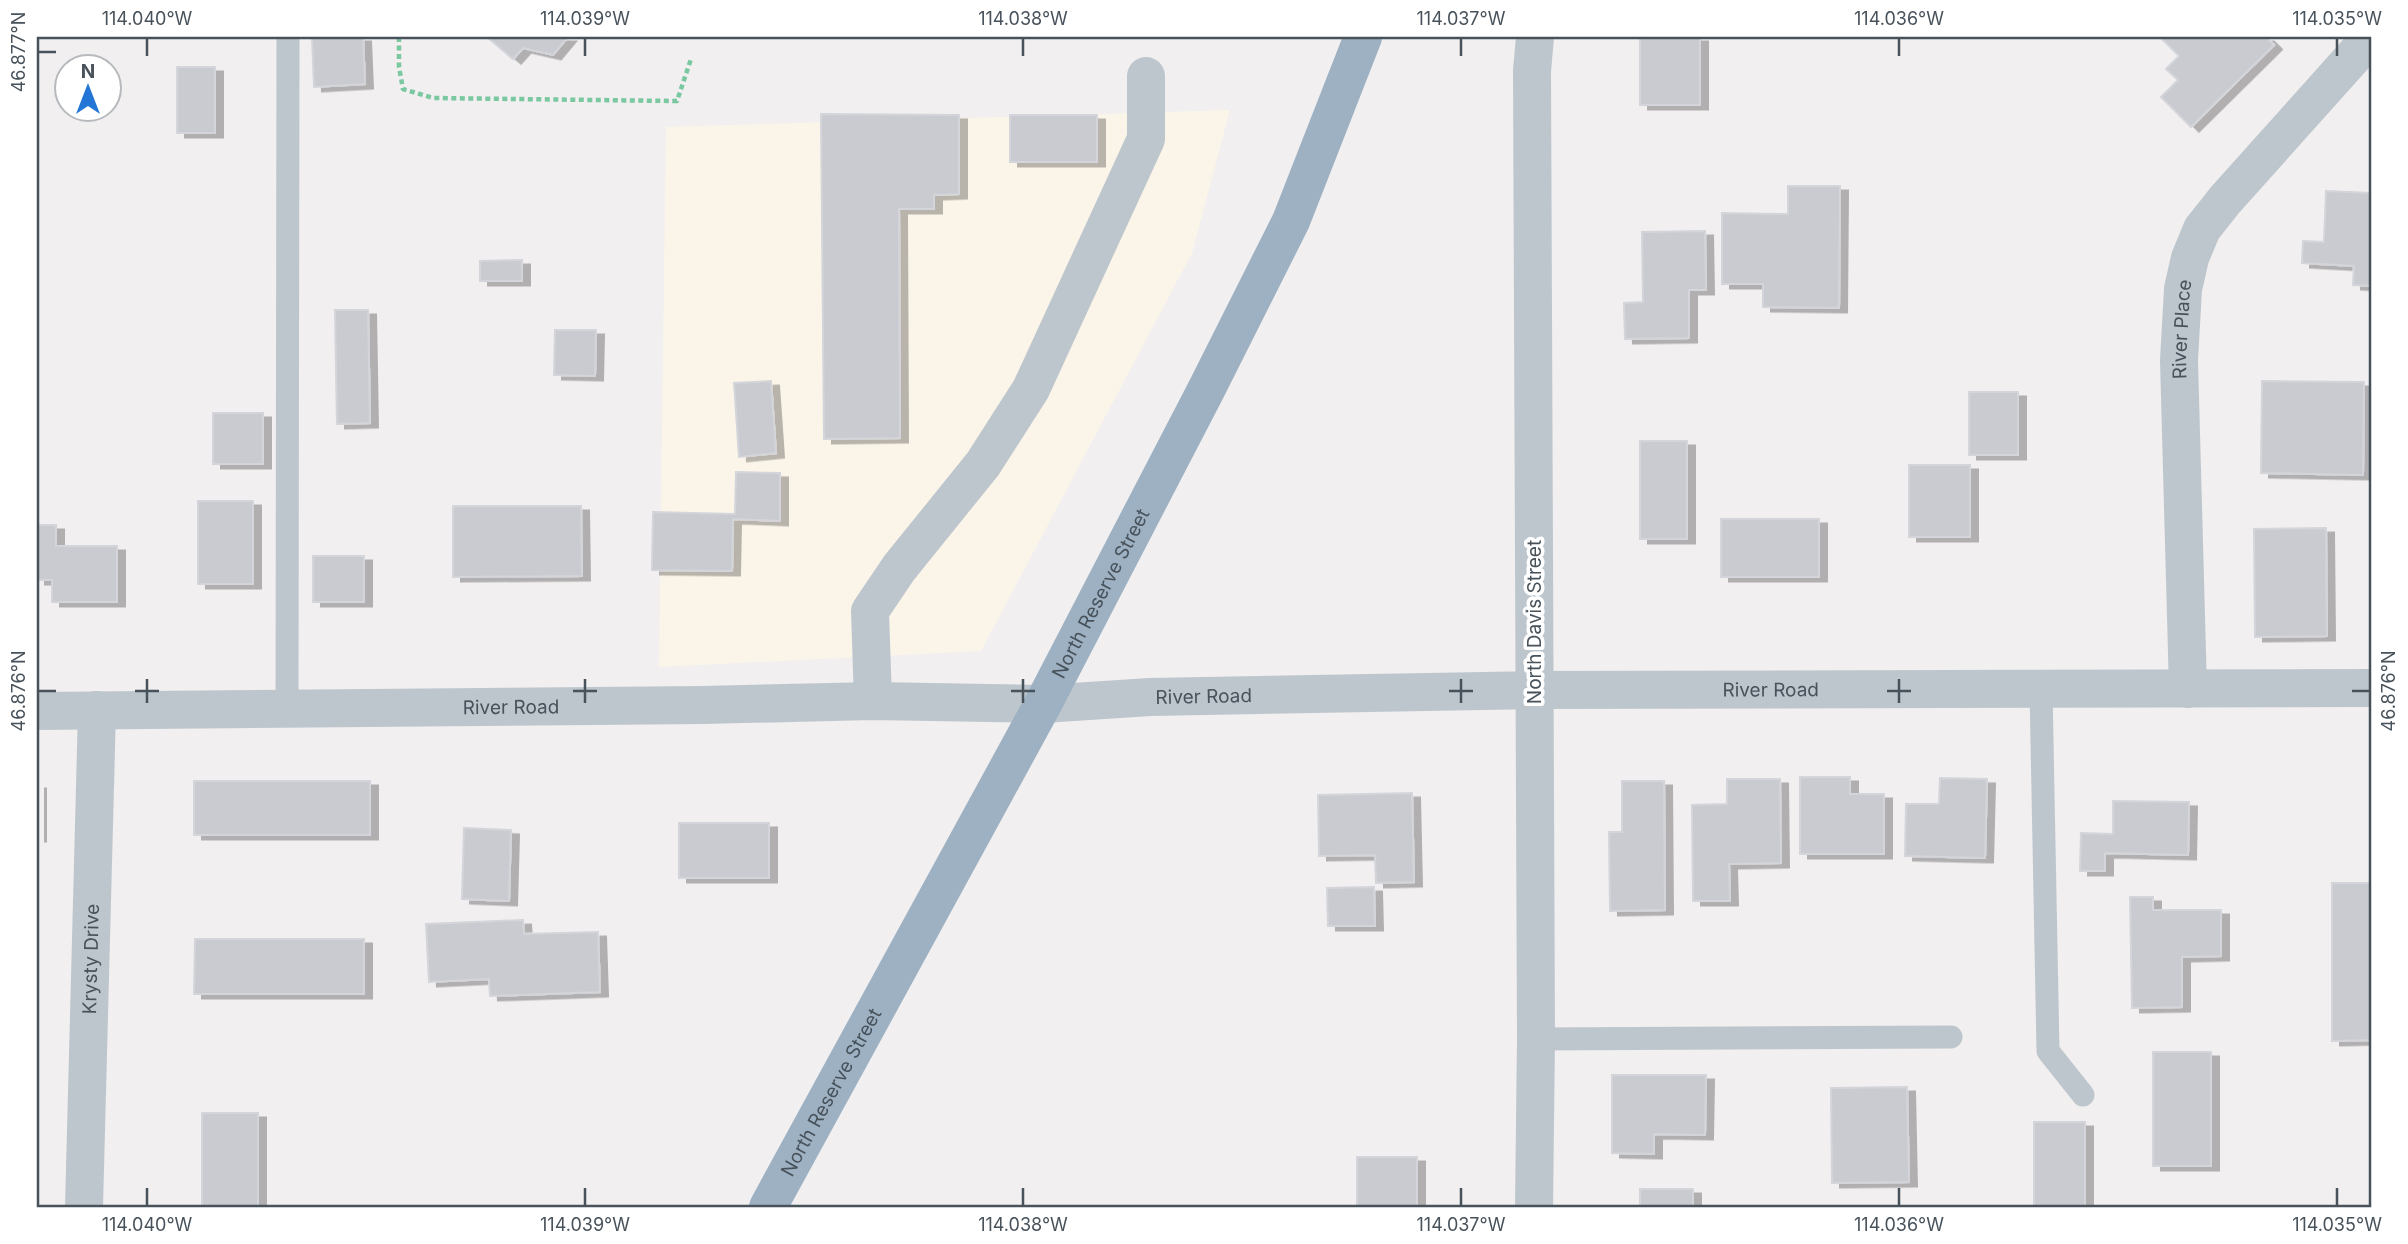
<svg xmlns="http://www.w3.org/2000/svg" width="2408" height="1244" font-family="Inter,sans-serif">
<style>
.commercial{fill:#fbf5e9}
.building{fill:#c9cbd1;stroke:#d3d5da;stroke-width:2;filter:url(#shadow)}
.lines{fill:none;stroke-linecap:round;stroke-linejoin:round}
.path{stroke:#7ac8a0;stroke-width:4.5;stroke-dasharray:5 3.5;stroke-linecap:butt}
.service{stroke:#bec6cd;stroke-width:23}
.minor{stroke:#bec6cd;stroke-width:38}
.tertiary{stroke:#bec6cd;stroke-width:38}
.trunk{stroke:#9db1c3;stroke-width:38}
.ticks{fill:none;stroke:#48525b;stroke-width:2.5}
.labels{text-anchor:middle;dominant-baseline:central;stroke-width:7;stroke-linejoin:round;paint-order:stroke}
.street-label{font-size:19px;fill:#48525b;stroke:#fff}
.neatline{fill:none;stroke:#48525b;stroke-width:2.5}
.ticks-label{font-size:18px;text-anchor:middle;fill:#48525b}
</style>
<defs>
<filter id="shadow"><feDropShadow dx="8" dy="4.5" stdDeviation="0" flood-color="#0004"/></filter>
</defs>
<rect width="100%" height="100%" fill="#f1efef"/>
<!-- commercial -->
<path class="commercial" d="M 1230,110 L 1192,253 L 981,651 L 659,667 L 666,127 Z"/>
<!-- building -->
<path class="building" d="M 312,37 L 363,37 L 365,84 L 314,87 Z
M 487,37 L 568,37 L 553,55 L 523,48 L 513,59 Z
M 1640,37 L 1700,37 L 1700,105 L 1640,105 Z
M 2160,37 L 2266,37 L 2274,45 L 2191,127 L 2161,97 L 2178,80 L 2166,69 L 2179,56 Z
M 177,67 L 215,67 L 215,133 L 177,133 Z
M 821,114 L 959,115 L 959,194 L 934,195 L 934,209 L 899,209 L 900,438 L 824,439 Z
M 1010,115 L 1097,115 L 1097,162 L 1010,162 Z
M 1788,186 L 1840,186 L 1839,308 L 1763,307 L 1763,284 L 1722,284 L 1722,213 L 1788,214 Z
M 2326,191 L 2371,193 L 2371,286 L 2353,285 L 2354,266 L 2302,263 L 2303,241 L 2324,242 Z
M 1705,231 L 1706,290 L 1689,290 L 1689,338 L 1625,339 L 1624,303 L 1643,302 L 1642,232 Z
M 522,260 L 522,281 L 480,281 L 480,261 Z
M 335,310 L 368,310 L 370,423 L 337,424 Z
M 555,330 L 596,330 L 595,376 L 554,375 Z
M 771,381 L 776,453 L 739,457 L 734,383 Z
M 2262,381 L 2364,382 L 2363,475 L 2261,473 Z
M 1969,392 L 2018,392 L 2018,455 L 1969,455 Z
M 213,413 L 263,413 L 263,464 L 213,464 Z
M 1640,441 L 1687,441 L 1687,539 L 1640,539 Z
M 1909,465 L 1970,465 L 1970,537 L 1909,537 Z
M 736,472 L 780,473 L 780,521 L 733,519 L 732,571 L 652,570 L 653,512 L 735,514 Z
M 198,501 L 253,501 L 253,584 L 198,584 Z
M 453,506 L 581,506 L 582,576 L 453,577 Z
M 1721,519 L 1819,519 L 1819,577 L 1721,577 Z
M 37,525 L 56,525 L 56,546 L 117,546 L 117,602 L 52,602 L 52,580 L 37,580 Z
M 2326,528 L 2327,636 L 2255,637 L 2254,529 Z
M 313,556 L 364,556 L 364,602 L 313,602 Z
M 1800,777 L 1850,777 L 1850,794 L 1884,794 L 1884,854 L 1800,854 Z
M 1940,778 L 1987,779 L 1985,858 L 1905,856 L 1906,804 L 1939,804 Z
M 1727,779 L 1780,779 L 1781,863 L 1729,864 L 1730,901 L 1693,901 L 1692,805 L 1727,804 Z
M 194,781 L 370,781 L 370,835 L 194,835 Z
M 1622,781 L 1664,781 L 1665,910 L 1610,911 L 1609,832 L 1622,832 Z
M 37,784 L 38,784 L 38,837 L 37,837 Z
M 1412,793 L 1414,882 L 1376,883 L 1375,855 L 1319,856 L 1318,795 Z
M 2113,801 L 2189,802 L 2188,855 L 2105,853 L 2105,871 L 2080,871 L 2081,833 L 2113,834 Z
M 679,823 L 769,823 L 769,878 L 679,878 Z
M 464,828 L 511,830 L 509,901 L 462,899 Z
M 2332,883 L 2371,883 L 2371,1040 L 2332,1041 Z
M 1374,887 L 1375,926 L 1328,926 L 1327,888 Z
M 2130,897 L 2153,897 L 2153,910 L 2221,910 L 2221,956 L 2182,957 L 2182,1007 L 2132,1008 Z
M 523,920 L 524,934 L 598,932 L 600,992 L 490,996 L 489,979 L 429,982 L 426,924 Z
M 195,939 L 364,939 L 364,994 L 194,994 Z
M 2153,1052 L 2211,1052 L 2211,1166 L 2153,1166 Z
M 1612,1075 L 1706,1075 L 1705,1135 L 1654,1134 L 1654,1154 L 1612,1153 Z
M 1907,1087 L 1909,1182 L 1832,1183 L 1831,1088 Z
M 202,1113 L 258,1113 L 258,1207 L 202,1207 Z
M 2034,1122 L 2085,1122 L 2085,1207 L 2034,1207 Z
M 1357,1157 L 1417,1157 L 1417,1207 L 1357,1207 Z
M 1640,1189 L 1693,1189 L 1693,1207 L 1640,1207 Z"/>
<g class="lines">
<!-- path -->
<path class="path" d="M 399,37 L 399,67 L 403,89 L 433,98 L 677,101 L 691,59"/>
<!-- service -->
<path class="service" d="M 2041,689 L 2048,1051 L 2083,1095
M 287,708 L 288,37
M 1536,1039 L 1951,1037"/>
<!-- minor -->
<g class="minor">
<path id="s1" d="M 2188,689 L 2179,360 L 2183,289 L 2190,258 L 2202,229 L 2225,200 L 2371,37"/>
<path d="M 873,701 L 870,611 L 899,568 L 983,464 L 1031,389 L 1146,139 L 1146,76"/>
<path id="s2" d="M 37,711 L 704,705 L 873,701 L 1043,704"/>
<path id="s3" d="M 84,1207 L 97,710"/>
<path d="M 1534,1207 L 1536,1039 L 1532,71 L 1535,37"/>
</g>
<!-- tertiary -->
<path class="tertiary" id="s4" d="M 1043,704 L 1150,697 L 1535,690 L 2371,688"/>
<!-- trunk -->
<path class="trunk" id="s5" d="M 768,1207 L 1043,704 L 1206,390 L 1291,221 L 1363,37"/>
</g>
<!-- ticks -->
<path class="ticks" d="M 147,38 L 147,56M 585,38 L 585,56M 1023,38 L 1023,56M 1461,38 L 1461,56M 1899,38 L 1899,56M 2337,38 L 2337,56M 38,52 L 56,52M 147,679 L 147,703M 585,679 L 585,703M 1023,679 L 1023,703M 1461,679 L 1461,703M 1899,679 L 1899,703M 38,691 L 56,691M 135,691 L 159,691M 573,691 L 597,691M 1011,691 L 1035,691M 1449,691 L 1473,691M 1887,691 L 1911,691M 2352,691 L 2370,691M 147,1188 L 147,1206M 585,1188 L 585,1206M 1023,1188 L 1023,1206M 1461,1188 L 1461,1206M 1899,1188 L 1899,1206M 2337,1188 L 2337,1206"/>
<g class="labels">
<!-- street labels -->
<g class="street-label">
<text stroke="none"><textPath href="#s1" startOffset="360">River Place</textPath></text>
<text stroke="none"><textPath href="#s5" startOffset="698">North Reserve Street</textPath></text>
<text transform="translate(1534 622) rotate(-90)">North Davis Street</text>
<text stroke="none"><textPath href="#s4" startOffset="728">River Road</textPath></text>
<text stroke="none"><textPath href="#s4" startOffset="161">River Road</textPath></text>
<text stroke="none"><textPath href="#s2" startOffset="474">River Road</textPath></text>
<text stroke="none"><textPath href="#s3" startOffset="248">Krysty Drive</textPath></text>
<text stroke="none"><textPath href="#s5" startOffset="131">North Reserve Street</textPath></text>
</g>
</g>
<!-- border -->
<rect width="2408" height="1244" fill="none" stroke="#ffffff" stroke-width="77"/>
<!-- north arrow -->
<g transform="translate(88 88)"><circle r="33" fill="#ffffff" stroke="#b6babd" stroke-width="2"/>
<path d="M0-5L12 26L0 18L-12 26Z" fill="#2476d6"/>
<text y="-10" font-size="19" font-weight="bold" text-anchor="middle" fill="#48525b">N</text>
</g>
<rect x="38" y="38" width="2332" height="1168" class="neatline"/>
<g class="ticks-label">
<text x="147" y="25">114.040°W</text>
<text x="585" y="25">114.039°W</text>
<text x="1023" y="25">114.038°W</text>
<text x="1461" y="25">114.037°W</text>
<text x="1899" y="25">114.036°W</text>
<text x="2337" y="25">114.035°W</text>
<text transform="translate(19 52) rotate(-90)" y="6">46.877°N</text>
<text transform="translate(19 691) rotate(-90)" y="6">46.876°N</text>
<text transform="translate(2389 691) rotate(-90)" y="6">46.876°N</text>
<text x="147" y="1231">114.040°W</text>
<text x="585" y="1231">114.039°W</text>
<text x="1023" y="1231">114.038°W</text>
<text x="1461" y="1231">114.037°W</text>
<text x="1899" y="1231">114.036°W</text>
<text x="2337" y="1231">114.035°W</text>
</g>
</svg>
